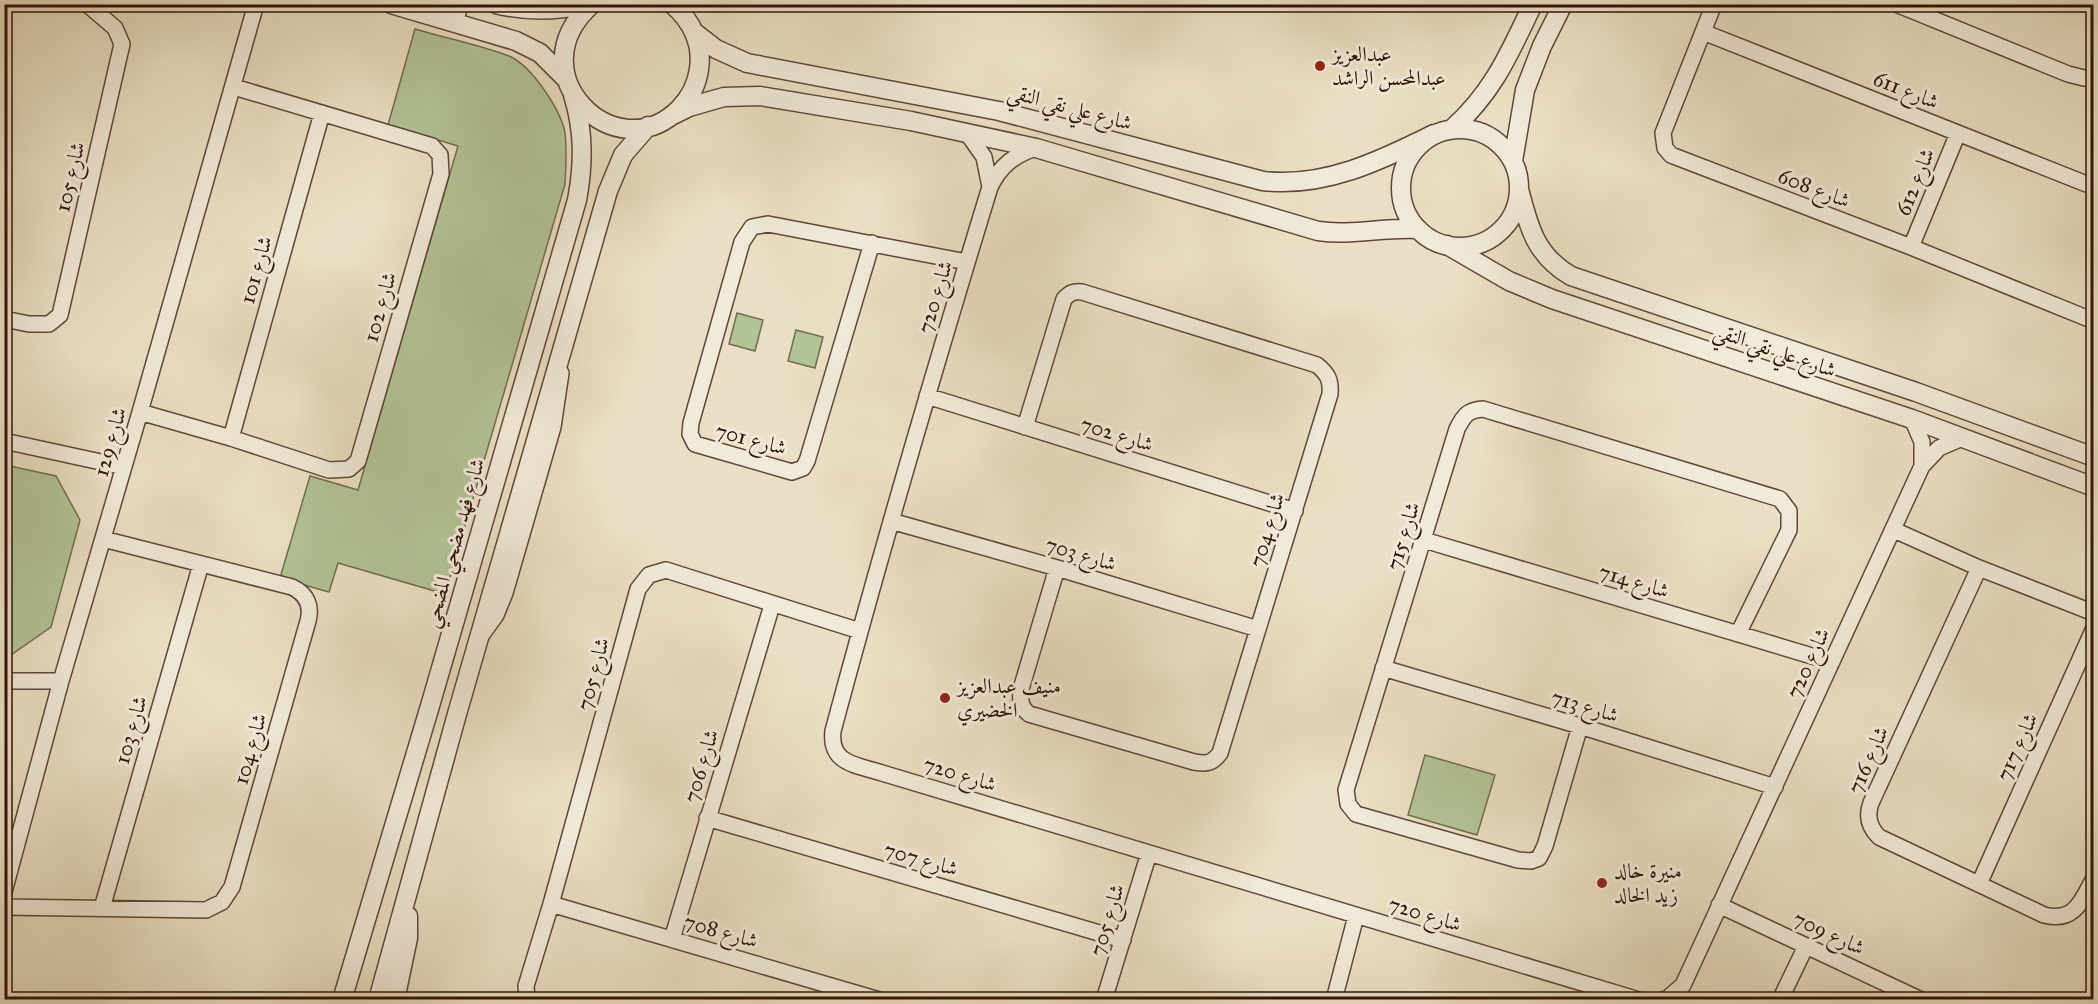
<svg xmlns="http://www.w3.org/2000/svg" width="2098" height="1004" font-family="'IM FELL Great Primer',Amiri,serif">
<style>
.green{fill:#b2c397;stroke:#716c50;stroke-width:1.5}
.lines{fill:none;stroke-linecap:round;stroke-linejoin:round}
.minor-casing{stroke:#5e4738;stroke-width:18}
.tertiary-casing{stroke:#5e4738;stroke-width:21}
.minor{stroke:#f1ead9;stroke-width:15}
.tertiary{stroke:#f1ead9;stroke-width:18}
.poi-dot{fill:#8f2418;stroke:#f1ead9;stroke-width:2}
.labels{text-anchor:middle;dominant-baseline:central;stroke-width:6;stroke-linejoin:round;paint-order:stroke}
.poi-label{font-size:21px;fill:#301409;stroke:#f1ead9;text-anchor:start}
.street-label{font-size:21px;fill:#301409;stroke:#f1ead9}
</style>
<rect width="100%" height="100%" fill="#eadfc4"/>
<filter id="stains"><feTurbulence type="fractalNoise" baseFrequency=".00333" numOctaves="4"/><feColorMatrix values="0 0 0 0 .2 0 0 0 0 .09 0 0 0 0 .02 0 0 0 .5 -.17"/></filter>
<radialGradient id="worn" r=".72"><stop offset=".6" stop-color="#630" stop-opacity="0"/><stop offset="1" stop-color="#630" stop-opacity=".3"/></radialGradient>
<!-- green -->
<path class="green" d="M 415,29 C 445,38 480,45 509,56 C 531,65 561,110 565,133 C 567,150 566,167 565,184 L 445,594 L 338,563 L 329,592 L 280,578 L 310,476 L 358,490 L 458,146 L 388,125 Z
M 737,313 L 763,320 L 755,351 L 729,344 Z
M 796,330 L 823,337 L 815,368 L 788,361 Z
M 5,465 L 56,476 L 80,520 L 51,627 L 5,659 Z
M 1425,755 L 1495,775 L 1477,835 L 1408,815 Z"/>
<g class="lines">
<!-- minor casing -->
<g class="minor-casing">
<path id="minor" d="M 1714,4 L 1663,133 L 1665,148 L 1671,155 L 1911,247 L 2094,321
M 1896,4 L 2068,74 L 2084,78 L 2094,78
M 1703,32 L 2094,187
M 967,133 L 984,157 L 990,187
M 1036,148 C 1014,155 1000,166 990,187 C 935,367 882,548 833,731 C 829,764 857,765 882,773 L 1639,1000
M 872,243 L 807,461 L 803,468 L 792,472 L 695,444 L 690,434 L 691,423 L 742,242 L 752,227 L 768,224 L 967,262
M 1911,247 L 1958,133
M 4,319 L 29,324 L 49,324 L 60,315 L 122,44 L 115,28 L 87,4
M 927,396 L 1295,511
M 140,412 L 231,438 L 329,470 L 349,469 L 358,461 L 441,174 L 440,155 L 432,146 L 234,87
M 1912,419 L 1922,442 L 1922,466
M 1025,427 L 1064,299 C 1070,293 1073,291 1082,292 L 1317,365 C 1328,374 1331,380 1330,394 L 1220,753 C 1212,764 1206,764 1194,762 L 1029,714 C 1020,707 1020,700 1021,689 L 1057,568
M 231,438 L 322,113
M 4,441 L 124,467
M 891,521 L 1057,568 L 1258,629
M 1894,530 L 1979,568
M 1424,540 L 1832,662
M 2094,613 L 1979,568 L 1871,803 C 1866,816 1869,827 1879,837 L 2044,915 C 2075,923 2082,900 2094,878
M 483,633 L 496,615 L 505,593 L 553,427 L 561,373
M 1383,668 L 1580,726 L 1775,787
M 4,681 L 61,681
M 1580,726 L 1545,846 L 1539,858 L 1531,861 L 1518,860 L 1356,814 L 1348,804 L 1346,790 L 1457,429 C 1464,415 1468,410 1483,409 L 1780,499 L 1789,511 L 1789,530 L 1738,634
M 707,818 L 1123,940
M 1979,884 L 2094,628
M 4,892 L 61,681 L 140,412 L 256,4
M 551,904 L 879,1000
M 1719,905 L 1921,1000
M 4,907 L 206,910 L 222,902 L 232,887 L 308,621 C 312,606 307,594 292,587 L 103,539
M 102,908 L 201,564
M 672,939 L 772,605
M 527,1000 L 526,986 L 551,904 L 638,589 L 649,575 L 666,570 L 860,631
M 1104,1000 L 1149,853
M 1334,1000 L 1356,916
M 1662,1000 L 1668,998 L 1683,985 L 1922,466 L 1939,448 L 1962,438
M 1780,1000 L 1806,946"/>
</g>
<!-- tertiary casing -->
<g class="tertiary-casing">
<path id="tertiary" d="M 391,4 L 516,41 L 540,53 L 566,79
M 496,4 C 527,12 557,11 588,4
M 592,4 C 514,73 616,172 679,109 C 690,98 697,84 699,69 C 703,43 691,20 672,4
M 450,21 L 456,14 L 459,4
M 694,32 L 716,49 L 747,63 L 999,111 L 1263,181 C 1324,188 1380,161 1434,134
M 673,115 L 689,107 L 724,97 L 760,96 L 911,121 L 1036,148 L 1318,231 C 1351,236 1384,227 1418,229
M 1452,129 C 1494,91 1509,54 1533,4
M1401 188a59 59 0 1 1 118 0a59 59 0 1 1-118 0Z
M 1513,161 L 1525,90 L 1542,46 L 1563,4
M 1519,189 C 1529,227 1535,255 1571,276 L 1916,392 L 2094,457
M 1447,245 L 1509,281 L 1552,299 L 1912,419 L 2094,487
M 342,1000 L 430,706 L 577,200 C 584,163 584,130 573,95
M 378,1000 L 457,714 L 608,191 L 623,155 L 648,126
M 395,1000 L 408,938 L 408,916"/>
</g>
<!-- minor -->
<use href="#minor" class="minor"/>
<!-- tertiary -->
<use href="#tertiary" class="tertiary"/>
</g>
<!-- markers -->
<g class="poi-dot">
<circle cx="1320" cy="66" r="6"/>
<circle cx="945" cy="698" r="6"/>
<circle cx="1602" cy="883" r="6"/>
</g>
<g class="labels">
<!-- poi labels -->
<g class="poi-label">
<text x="1332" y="54">عبدالعزيز<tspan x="1332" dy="24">عبدالمحسن الراشد</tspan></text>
<text x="957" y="686">منيف عبدالعزيز<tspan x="957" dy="24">الخضيري</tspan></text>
<text x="1614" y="871">منيرة خالد<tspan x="1614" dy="24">زيد الخالد</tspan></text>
</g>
<!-- street labels -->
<g class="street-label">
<text transform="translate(1906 90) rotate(22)">شارع 611</text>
<text transform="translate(1070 107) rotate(15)">شارع علي نقي النقي</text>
<text transform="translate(70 177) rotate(-77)">شارع 105</text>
<text transform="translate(1915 182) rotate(-68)">شارع 612</text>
<text transform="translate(1814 188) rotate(21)">شارع 608</text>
<text transform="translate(256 270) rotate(-74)">شارع 101</text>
<text transform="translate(935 297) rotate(-73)">شارع 720</text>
<text transform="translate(380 307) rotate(-74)">شارع 102</text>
<text transform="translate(1775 350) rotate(19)">شارع علي نقي النقي</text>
<text transform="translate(1117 434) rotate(17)">شارع 702</text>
<text transform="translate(751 439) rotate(15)">شارع 701</text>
<text transform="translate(110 442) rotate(-74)">شارع 129</text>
<text transform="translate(1267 530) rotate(-73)">شارع 704</text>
<text transform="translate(1403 536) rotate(-73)">شارع 715</text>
<text transform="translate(454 543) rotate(-74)">شارع فهد مضحي المضحي</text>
<text transform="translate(1081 554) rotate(17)">شارع 703</text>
<text transform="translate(1634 581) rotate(17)">شارع 714</text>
<text transform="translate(1808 663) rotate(-65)">شارع 720</text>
<text transform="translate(593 674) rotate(-75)">شارع 705</text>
<text transform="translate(1585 706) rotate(17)">شارع 713</text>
<text transform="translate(131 730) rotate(-74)">شارع 103</text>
<text transform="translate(2017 747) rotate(-66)">شارع 717</text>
<text transform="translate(250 749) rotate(-74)">شارع 104</text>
<text transform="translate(1868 760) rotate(-66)">شارع 716</text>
<text transform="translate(701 766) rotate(-73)">شارع 706</text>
<text transform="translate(960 774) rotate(17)">شارع 720</text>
<text transform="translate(921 859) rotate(16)">شارع 707</text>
<text transform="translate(1425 914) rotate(17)">شارع 720</text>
<text transform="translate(1107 920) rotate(-73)">شارع 705</text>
<text transform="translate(721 931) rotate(16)">شارع 708</text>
<text transform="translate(1829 933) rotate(25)">شارع 709</text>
</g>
</g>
<!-- margin -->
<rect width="2098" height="1004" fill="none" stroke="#eadfc4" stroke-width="24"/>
<rect x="6" y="6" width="2086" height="992" fill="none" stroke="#301409" stroke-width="3"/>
<rect x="12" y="12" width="2074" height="980" fill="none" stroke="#301409" stroke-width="1.5"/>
<rect width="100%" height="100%" filter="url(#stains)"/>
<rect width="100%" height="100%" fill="url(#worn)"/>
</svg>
